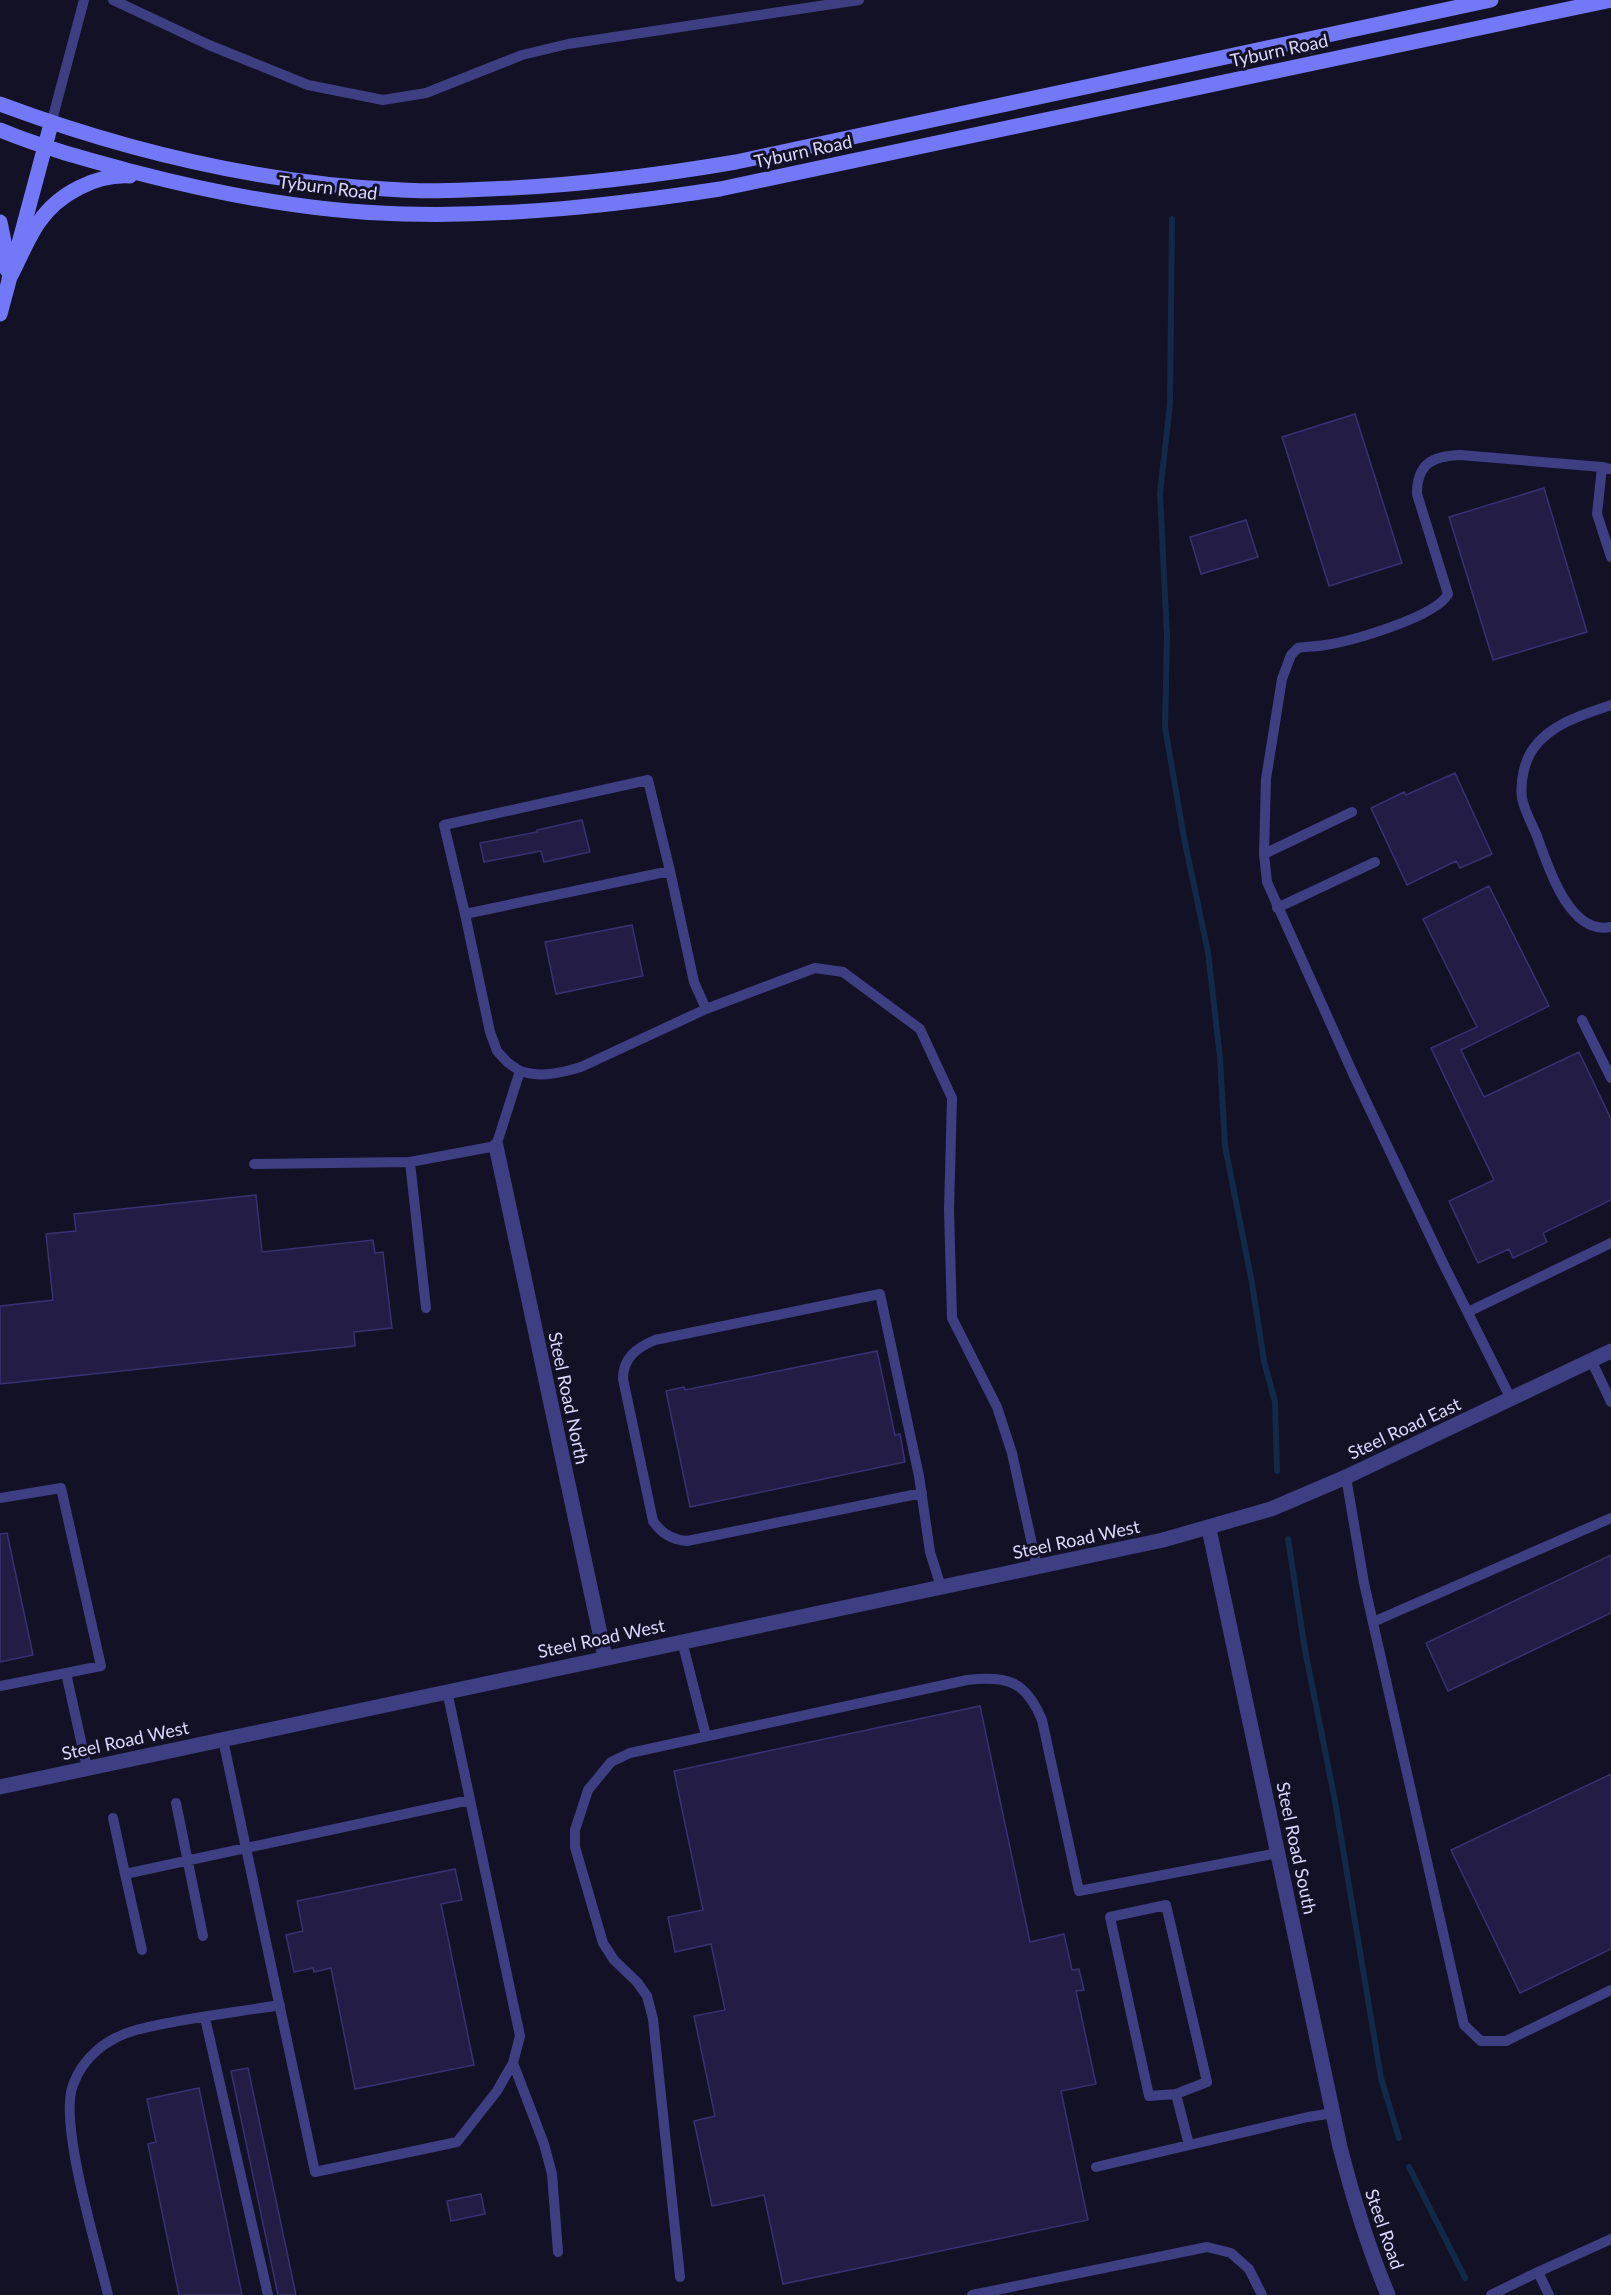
<svg xmlns="http://www.w3.org/2000/svg" width="1611" height="2295" font-family="Lato,sans-serif">
<style>
.lines{fill:none;stroke-linecap:round;stroke-linejoin:round}
.stream{stroke:#112a4a;stroke-width:6}
.building{fill:#231d46;stroke:#393171;stroke-width:1.5}
.lane{stroke:#3e3f83;stroke-width:10}
.street{stroke:#3e3f83;stroke-width:15}
.secondary{stroke:#7378f9;stroke-width:15}
.labels{text-anchor:middle;dominant-baseline:central;stroke-width:6;stroke-linejoin:round;paint-order:stroke}
.street-label{font-size:18px;fill:#dad8fd;stroke:#131126}
</style>
<rect width="100%" height="100%" fill="#131126"/>
<g class="lines">
<!-- stream -->
<path class="stream" d="M 1172,219 L 1170,404 L 1160,493 L 1167,636 L 1165,727 L 1184,838 L 1208,952 L 1220,1058 L 1225,1146 L 1252,1283 L 1264,1361 L 1275,1402 L 1277,1471
M 1288,1539 L 1305,1650 L 1335,1801 L 1381,2078 L 1399,2138
M 1409,2167 L 1465,2278"/>
</g>
<!-- building -->
<path class="building" d="M 1355,414 L 1402,563 L 1329,586 L 1282,437 Z
M 1544,488 L 1587,632 L 1493,660 L 1449,517 Z
M 1246,520 L 1258,557 L 1201,574 L 1190,537 Z
M 1455,773 L 1492,854 L 1460,868 L 1456,861 L 1407,885 L 1371,808 L 1404,792 L 1406,795 Z
M 582,820 L 590,852 L 544,862 L 541,851 L 484,862 L 480,843 L 537,832 L 537,830 Z
M 1489,886 L 1549,1006 L 1461,1050 L 1484,1097 L 1579,1052 L 1611,1119 L 1611,1200 L 1543,1233 L 1547,1242 L 1513,1258 L 1509,1249 L 1478,1263 L 1449,1201 L 1494,1180 L 1431,1048 L 1477,1027 L 1423,919 Z
M 632,925 L 643,976 L 556,994 L 545,942 Z
M 256,1195 L 262,1252 L 373,1240 L 375,1253 L 383,1252 L 392,1328 L 354,1332 L 355,1346 L 0,1384 L 0,1306 L 53,1300 L 46,1234 L 76,1231 L 74,1214 Z
M 877,1351 L 895,1435 L 900,1434 L 905,1462 L 690,1507 L 666,1391 L 684,1387 L 685,1390 Z
M 7,1533 L 33,1655 L 0,1662 L 0,1534 Z
M 1611,1555 L 1611,1613 L 1448,1691 L 1426,1643 Z
M 980,1706 L 1030,1942 L 1064,1934 L 1072,1970 L 1079,1969 L 1084,1990 L 1076,1991 L 1096,2084 L 1061,2091 L 1088,2220 L 783,2284 L 764,2195 L 712,2206 L 694,2121 L 715,2116 L 694,2016 L 725,2010 L 711,1944 L 675,1952 L 668,1917 L 703,1910 L 674,1771 Z
M 1611,1774 L 1611,1949 L 1520,1993 L 1451,1850 Z
M 455,1869 L 462,1900 L 441,1904 L 474,2065 L 355,2089 L 331,1968 L 314,1972 L 313,1968 L 294,1972 L 286,1935 L 303,1931 L 297,1901 Z
M 248,2068 L 296,2295 L 278,2295 L 231,2071 Z
M 199,2088 L 242,2295 L 179,2295 L 148,2144 L 156,2142 L 147,2099 Z
M 481,2194 L 485,2214 L 451,2221 L 447,2201 Z"/>
<g class="lines">
<!-- lane -->
<path class="lane" d="M 113,0 L 209,45 L 308,85 L 383,100 L 426,93 L 522,55 L 568,44 L 859,0
M 51,124 L 84,0
M 1611,469 L 1602,467 L 1597,514 L 1611,557
M 1611,705 C 1584,714 1550,724 1533,749 C 1524,762 1520,782 1522,798 C 1524,810 1532,824 1537,836 C 1548,866 1569,936 1611,927
M 1352,812 L 1264,854 L 1267,882 L 1355,1078 L 1442,1261 L 1511,1399
M 1264,854 L 1266,779 L 1282,679 L 1291,655 L 1298,648 C 1307,646 1316,647 1325,645 C 1352,641 1436,617 1448,594 L 1417,494 C 1417,463 1433,456 1460,455 L 1602,467
M 1277,908 L 1375,862
M 465,914 L 444,825 L 648,780 L 670,871
M 706,1009 L 815,968 L 843,972 L 920,1029 L 952,1098 L 949,1210 L 952,1318 L 997,1407 L 1012,1453 L 1037,1567
M 1582,1020 L 1611,1078
M 254,1164 L 410,1162
M 426,1308 L 410,1162 L 496,1146 L 520,1071 L 507,1062 L 497,1051 L 490,1032 L 465,914 L 670,871 L 694,982 L 706,1009 L 581,1067 C 561,1073 540,1078 520,1071
M 1468,1312 L 1611,1243
M 1591,1360 L 1611,1402
M 1346,1477 L 1364,1583 L 1464,2025 L 1481,2041 L 1506,2041 L 1611,1990
M 922,1493 L 687,1541 C 672,1540 661,1533 653,1521 L 623,1379 C 623,1358 636,1348 655,1340 L 880,1294 L 919,1476 L 930,1552 L 941,1587
M 0,1498 L 61,1488 L 101,1666 L 0,1686
M 1373,1622 L 1611,1518
M 682,1641 L 706,1736
M 66,1673 L 87,1768
M 223,1740 L 315,2172 L 457,2142 L 497,2091 L 513,2063 L 520,2036 L 447,1691
M 176,1803 L 203,1936
M 113,1818 L 125,1874 L 470,1800
M 125,1874 L 142,1950
M 205,2018 L 268,2295
M 513,2063 L 544,2144 L 552,2174 L 558,2252
M 1176,2094 L 1149,2096 L 1110,1917 L 1166,1905 L 1207,2082 L 1176,2094 L 1189,2145
M 1096,2167 L 1308,2117 L 1333,2113
M 1538,2272 L 1611,2239
M 680,2277 L 653,2019 L 647,1996 L 637,1982 L 614,1960 L 603,1943 L 575,1847 L 575,1830 L 588,1790 L 611,1762 L 630,1753 L 967,1680 C 1007,1675 1026,1681 1042,1720 L 1079,1891 L 1278,1853
M 108,2295 C 98,2251 58,2123 73,2085 C 83,2057 107,2038 136,2030 C 182,2018 232,2013 280,2005
M 972,2295 L 1207,2247 L 1231,2253 L 1249,2269 L 1262,2295
M 1491,2295 L 1538,2272 L 1549,2295"/>
<!-- street -->
<path class="street" d="M 496,1146 L 605,1657
M 1209,1529 L 1340,2147 C 1353,2198 1368,2247 1388,2295
M 0,1787 L 1163,1540 L 1271,1509 L 1346,1477 L 1611,1351"/>
<!-- secondary -->
<path class="secondary" d="M 0,104 C 129,152 264,184 402,190 C 431,192 460,190 489,189 C 572,186 654,176 736,162 L 1491,0
M 0,130 C 43,148 89,160 134,172 C 222,195 313,212 403,214 C 510,217 615,205 720,189 L 1611,0
M 0,222 L 7,256 L 7,270
M 9,279 C 19,261 27,239 39,222 C 58,194 96,174 130,176
M 0,314 L 51,124"/>
</g>
<g class="labels">
<!-- street labels -->
<g class="street-label">
<text transform="translate(1279 50) rotate(-12)">Tyburn Road</text>
<text transform="translate(803 151) rotate(-12)">Tyburn Road</text>
<text transform="translate(328 187) rotate(7)">Tyburn Road</text>
<text transform="translate(569 1398) rotate(78)">Steel Road North</text>
<text transform="translate(1404 1428) rotate(-25)">Steel Road East</text>
<text transform="translate(1076 1539) rotate(-12)">Steel Road West</text>
<text transform="translate(601 1638) rotate(-12)">Steel Road West</text>
<text transform="translate(125 1740) rotate(-12)">Steel Road West</text>
<text transform="translate(1297 1848) rotate(78)">Steel Road South</text>
<text transform="translate(1385 2229) rotate(71)">Steel Road</text>
</g>
</g>
</svg>
